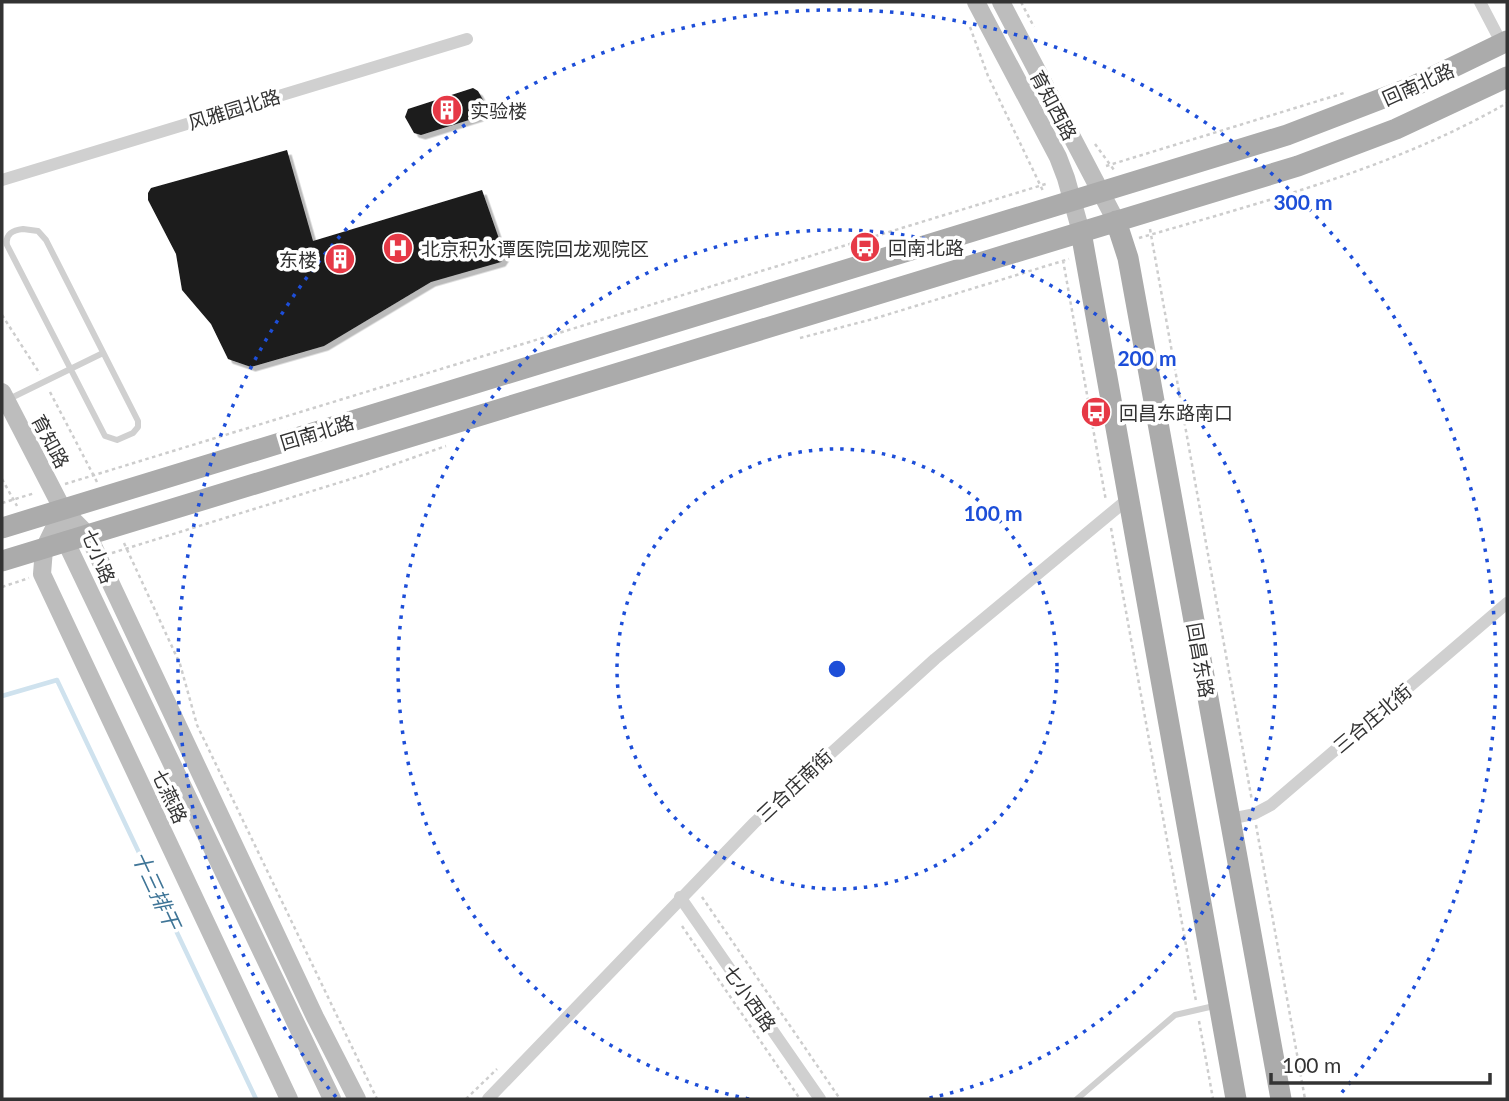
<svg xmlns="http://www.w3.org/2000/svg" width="1509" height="1101" font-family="Lato,'Noto Sans SC',sans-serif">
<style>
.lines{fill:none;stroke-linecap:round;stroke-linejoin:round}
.stream{stroke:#cfe2ee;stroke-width:4.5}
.building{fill:#1a1a1a;filter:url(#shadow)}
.path{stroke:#cdcdcd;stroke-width:2.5;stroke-dasharray:3.5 3.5;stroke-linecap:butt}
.lane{stroke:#d0d0d0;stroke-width:6}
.street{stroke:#d0d0d0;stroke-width:12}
.secondary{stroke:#bdbdbd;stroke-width:18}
.primary{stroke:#ababab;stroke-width:21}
.ring{fill:none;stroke:#1d4ed8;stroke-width:3.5;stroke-dasharray:3.5 7}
.labels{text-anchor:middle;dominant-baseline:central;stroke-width:7;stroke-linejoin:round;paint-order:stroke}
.street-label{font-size:19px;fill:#333;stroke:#fff}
.poi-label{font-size:19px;fill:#333;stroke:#fff;text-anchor:start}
.water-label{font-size:21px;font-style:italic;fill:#3f7597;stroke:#fff}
.centre{fill:#1d4ed8;stroke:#fff;stroke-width:3.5}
.ring-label{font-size:21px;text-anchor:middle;font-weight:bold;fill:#1d4ed8;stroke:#fff;stroke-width:7;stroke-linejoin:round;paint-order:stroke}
</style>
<defs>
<filter id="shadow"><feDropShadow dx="4.5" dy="4.5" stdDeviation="0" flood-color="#0004"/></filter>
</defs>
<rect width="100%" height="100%" fill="#fff"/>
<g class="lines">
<!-- stream -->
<path class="stream" d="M 2,696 L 57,680 L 256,1099"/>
</g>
<!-- building -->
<path class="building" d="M 473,88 L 478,91 L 487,107 L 487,112 L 485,115 L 421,135 L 414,133 L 405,117 L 408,109 Z
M 287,150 L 313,241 L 482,190 L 505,256 L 501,262 L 431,282 L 324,346 L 251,367 L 228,359 L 211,324 L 182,290 L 176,254 L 148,200 L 148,193 L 151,188 Z"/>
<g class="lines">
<!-- path -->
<path class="path" d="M 1021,2 L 1034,27
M 970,27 L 988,76 L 1044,193
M 1095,144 L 1114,170
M 1106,166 L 1344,93
M 1150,229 L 1252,801
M 1139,238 C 1263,202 1394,168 1507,103
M 1063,260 L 1106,501
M 2,315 L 40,374
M 800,338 L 873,319 L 1069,259
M 50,392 L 97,482
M 2,479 L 17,506
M 65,484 L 1049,183
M 2,503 L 35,493
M 1111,528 L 1196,1001
M 124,543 L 180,664 L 197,725 L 377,1099
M 112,553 L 367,474 L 446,446
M 2,587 L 29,578
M 1256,825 L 1305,1099
M 702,897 L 840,1099
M 682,926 L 800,1099
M 1199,1021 L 1213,1099
M 466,1099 L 497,1069"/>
<!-- lane -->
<path class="lane" d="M 23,229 L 38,231 L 46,240 L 138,421 L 138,427 L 133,433 L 117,440 L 105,436 L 7,245 C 5,234 13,230 23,229 Z
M 7,400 L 103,353
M 1077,1099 L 1175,1015 L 1214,1006"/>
<!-- street -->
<path class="street" d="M 1480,2 L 1502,44
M 2,180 L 467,39
M 1230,819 L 1254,814 L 1271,805 L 1507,603
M 680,897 L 820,1099
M 488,1099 L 754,823 L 935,659 L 1128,499"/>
<!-- secondary -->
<path class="secondary" d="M 976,2 L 1058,157 L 1066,178 L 1081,232
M 1001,2 L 1116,221
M 2,392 L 63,510 L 88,535 L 315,1017 L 357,1099
M 63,510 L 66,542 L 332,1099
M 63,510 L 44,549 L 42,574 L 289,1099"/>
<!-- primary -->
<path class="primary" d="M 1116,221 L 1128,258 L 1281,1099
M 1081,232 L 1236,1099
M 2,528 L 1287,135 L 1412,87 L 1507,41
M 2,561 L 1298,166 L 1396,129 L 1507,77"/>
</g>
<!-- distance rings -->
<g class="ring">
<circle cx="837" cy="669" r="220"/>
<path d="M749 1099A439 439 0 1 1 925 1099"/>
<path d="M336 1097A659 659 0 1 1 1338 1097"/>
</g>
<!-- icons -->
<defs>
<g id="building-disc" transform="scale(1.575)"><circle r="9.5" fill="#e63946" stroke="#fff"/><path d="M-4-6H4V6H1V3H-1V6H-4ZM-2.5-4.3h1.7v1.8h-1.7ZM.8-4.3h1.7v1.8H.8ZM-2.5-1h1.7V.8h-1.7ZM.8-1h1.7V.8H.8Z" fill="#fff"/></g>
<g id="bus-disc" transform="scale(1.575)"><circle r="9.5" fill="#e63946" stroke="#fff"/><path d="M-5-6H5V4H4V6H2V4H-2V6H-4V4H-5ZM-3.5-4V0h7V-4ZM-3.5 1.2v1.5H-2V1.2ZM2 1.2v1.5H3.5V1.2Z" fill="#fff"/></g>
<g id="hospital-disc" transform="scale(1.575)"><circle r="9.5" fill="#e63946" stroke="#fff"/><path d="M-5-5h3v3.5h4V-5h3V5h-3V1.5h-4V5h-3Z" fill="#fff"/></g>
</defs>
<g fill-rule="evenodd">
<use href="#building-disc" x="447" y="110"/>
<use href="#bus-disc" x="865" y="247"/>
<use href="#hospital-disc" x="398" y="248"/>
<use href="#building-disc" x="340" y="259"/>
<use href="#bus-disc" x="1096" y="412"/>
</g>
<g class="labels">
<!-- street labels -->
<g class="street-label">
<text transform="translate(1418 84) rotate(-24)">回南北路</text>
<text transform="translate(1054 105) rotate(62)">育知西路</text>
<text transform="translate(234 109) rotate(-17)">风雅园北路</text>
<text transform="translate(317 432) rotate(-17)">回南北路</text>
<text transform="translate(51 441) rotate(62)">育知路</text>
<text transform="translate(99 556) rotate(68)">七小路</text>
<text transform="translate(1201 660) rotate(80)">回昌东路</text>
<text transform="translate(1372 718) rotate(-40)">三合庄北街</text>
<text transform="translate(794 785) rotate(-43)">三合庄南街</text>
<text transform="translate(170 796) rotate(65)">七燕路</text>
<text transform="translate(750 998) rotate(55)">七小西路</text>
</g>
<!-- poi labels -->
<g class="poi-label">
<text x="470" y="110">实验楼</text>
<text x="888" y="247">回南北路</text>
<text x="421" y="248">北京积水谭医院回龙观院区</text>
<text x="317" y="259" text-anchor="end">东楼</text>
<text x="1119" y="412">回昌东路南口</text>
</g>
<!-- water labels -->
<g class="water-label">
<text transform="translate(157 890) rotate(65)">十三排干</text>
</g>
</g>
<circle cx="837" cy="669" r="10" class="centre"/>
<g class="ring-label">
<text x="1303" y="210">300 m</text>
<text x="1147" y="366">200 m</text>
<text x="993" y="521">100 m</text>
</g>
<!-- border -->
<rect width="1509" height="1101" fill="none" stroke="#333333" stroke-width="7"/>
<!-- scale -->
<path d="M1271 1073v10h219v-10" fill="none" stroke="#333333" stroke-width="3.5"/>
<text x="1282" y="1073" font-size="21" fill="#333333" stroke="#ffffff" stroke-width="5" paint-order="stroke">100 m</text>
</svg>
